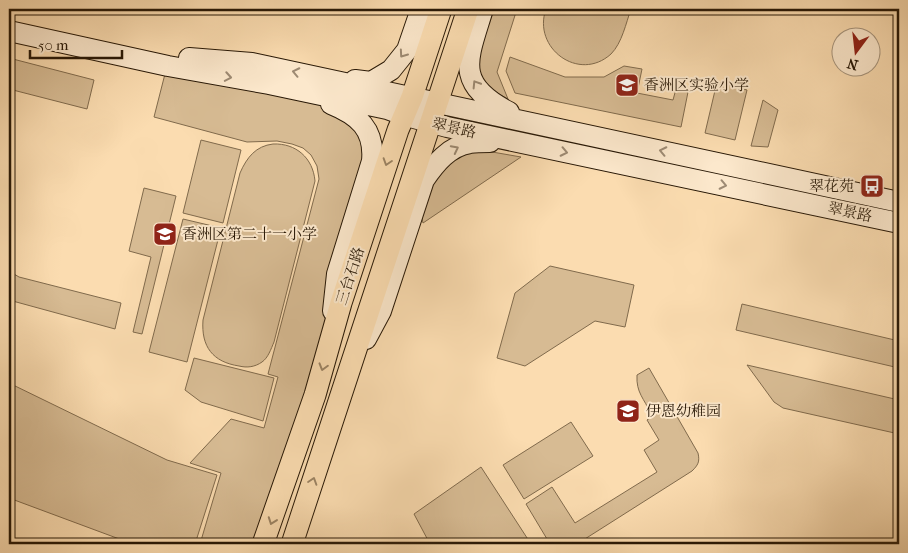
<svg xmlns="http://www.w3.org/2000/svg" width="908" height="553" font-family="'IM FELL French Canon','Noto Serif SC',serif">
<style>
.green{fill:#d7bb93;stroke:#806a4c}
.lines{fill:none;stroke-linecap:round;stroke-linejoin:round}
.secondary-casing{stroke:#281806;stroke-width:22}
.primary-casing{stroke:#281806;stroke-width:23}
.secondary{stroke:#fce8cc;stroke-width:20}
.primary{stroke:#fbdcb0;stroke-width:21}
.oneway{stroke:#9d8a73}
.oneway2{stroke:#9c8464}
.labels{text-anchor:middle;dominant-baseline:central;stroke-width:4;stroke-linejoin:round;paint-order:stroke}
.poi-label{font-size:15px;fill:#281806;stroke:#fce8cc;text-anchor:start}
.street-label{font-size:15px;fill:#281806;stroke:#fce8cc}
</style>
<rect width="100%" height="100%" fill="#fbdcb0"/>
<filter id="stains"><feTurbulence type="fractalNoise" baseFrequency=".004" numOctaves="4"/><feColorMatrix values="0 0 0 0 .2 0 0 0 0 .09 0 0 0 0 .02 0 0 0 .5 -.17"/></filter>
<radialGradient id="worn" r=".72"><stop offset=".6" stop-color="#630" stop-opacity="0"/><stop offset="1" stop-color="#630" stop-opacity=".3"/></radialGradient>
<!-- green -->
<path class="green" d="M 488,9 L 517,9 L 497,72 L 508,99 L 481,84 L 474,57 Z
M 546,9 L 631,9 C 626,23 622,43 611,54 C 579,83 532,48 546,9 Z
M 510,57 L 565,77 L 604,77 L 624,66 L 642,69 L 637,93 L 673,100 L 676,89 L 688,92 L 681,127 L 515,93 L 506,71 Z
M 9,58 L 94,80 L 87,109 L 9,89 Z
M 167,66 L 327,103 L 368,132 L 330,340 L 263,544 L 200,544 L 221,473 L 190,463 L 231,419 L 264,428 L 278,377 L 268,374 L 319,179 L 317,166 L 311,155 L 303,148 L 292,144 L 277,141 L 247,142 L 154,117 Z
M 717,82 L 747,90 L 735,140 L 705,133 Z
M 763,100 L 778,110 L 768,147 L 751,146 Z
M 201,140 L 241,150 L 223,223 L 183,213 Z
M 273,144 C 296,143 313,158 315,181 L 274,342 C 271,349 268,358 262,362 C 255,367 247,368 239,366 C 213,362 201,347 203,320 L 240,173 C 247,157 256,146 273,144 Z
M 475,149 L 521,157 L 423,223 L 420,210 L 430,183 L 455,156 Z
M 144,188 L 176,196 L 142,334 L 133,332 L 151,257 L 129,251 Z
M 183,219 L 221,228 L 187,362 L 149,352 Z
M 550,266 L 634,285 L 625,327 L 595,321 L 525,366 L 497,358 L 515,293 Z
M 9,271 L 19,277 L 121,303 L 115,329 L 9,300 Z
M 742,304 L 899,341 L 899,368 L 736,330 Z
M 194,358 L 274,378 L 263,421 L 201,402 L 185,390 Z
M 747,365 L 899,400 L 899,434 L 783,408 L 774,402 Z
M 649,368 L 698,453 C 700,462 698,465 692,471 L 577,544 L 550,544 L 526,504 L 552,487 L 575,523 L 657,472 L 644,450 L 659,440 L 647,420 L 651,417 L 651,414 C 644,398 636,393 637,375 Z
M 9,383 L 167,460 L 217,475 L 195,544 L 151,544 L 122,540 L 9,498 Z
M 571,422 L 593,456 L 524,499 L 503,465 Z
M 481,467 L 531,544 L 430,544 L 414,514 Z"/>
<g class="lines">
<!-- secondary casing -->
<g class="secondary-casing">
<path id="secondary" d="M 483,9 C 468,59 453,83 509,112
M 9,31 L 168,66 L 269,84 L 387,109 L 403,115 L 447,127 L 899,223
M 189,58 L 252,63 L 899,202
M 355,80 L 371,82 L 391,70 L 407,50 L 421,9
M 331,104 C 358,115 375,129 372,161 L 337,274 L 333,311
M 366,339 L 381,311 L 424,180 C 435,164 449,146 470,143 C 476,142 484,142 490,142"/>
</g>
<!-- primary casing -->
<g class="primary-casing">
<path id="primary" d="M 263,544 L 315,395 L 341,303 L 398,130 L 412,97 L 441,9
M 292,544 L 468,9"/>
</g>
<!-- secondary -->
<use href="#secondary" class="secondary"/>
<!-- primary -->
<use href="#primary" class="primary"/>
</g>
<!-- one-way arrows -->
<defs><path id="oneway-chevron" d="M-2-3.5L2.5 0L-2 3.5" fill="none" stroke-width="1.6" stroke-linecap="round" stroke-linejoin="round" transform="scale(1.25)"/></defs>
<g class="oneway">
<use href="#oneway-chevron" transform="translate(403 54) rotate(125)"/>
<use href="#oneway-chevron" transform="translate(296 72) rotate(-168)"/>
<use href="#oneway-chevron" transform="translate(228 77) rotate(10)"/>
<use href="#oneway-chevron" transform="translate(476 84) rotate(-122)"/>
<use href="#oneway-chevron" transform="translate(455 149) rotate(-27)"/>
<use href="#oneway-chevron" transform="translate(663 151) rotate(-168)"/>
<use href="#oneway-chevron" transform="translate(564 152) rotate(12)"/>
<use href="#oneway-chevron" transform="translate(723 185) rotate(12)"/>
</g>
<g class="oneway2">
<use href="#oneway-chevron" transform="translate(387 162) rotate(108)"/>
<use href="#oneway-chevron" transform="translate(323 367) rotate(106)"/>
<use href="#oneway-chevron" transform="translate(313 481) rotate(-72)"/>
<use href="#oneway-chevron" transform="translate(272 521) rotate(110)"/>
</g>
<!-- icons -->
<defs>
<g id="school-square" transform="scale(1.25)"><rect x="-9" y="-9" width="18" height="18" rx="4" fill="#8f2418" stroke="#fce8cc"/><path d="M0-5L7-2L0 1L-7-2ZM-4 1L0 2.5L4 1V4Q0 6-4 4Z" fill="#fff"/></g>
<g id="bus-square" transform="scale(1.25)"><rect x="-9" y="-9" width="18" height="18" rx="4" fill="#8f2418" stroke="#fce8cc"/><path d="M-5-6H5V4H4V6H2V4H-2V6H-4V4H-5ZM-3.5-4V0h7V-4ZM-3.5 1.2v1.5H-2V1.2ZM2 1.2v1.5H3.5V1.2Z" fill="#fff"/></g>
</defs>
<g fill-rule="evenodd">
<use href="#school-square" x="627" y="85"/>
<use href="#bus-square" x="872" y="186"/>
<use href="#school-square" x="165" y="234"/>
<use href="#school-square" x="628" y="411"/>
</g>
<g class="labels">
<!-- poi labels -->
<g class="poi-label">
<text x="644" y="85">香洲区实验小学</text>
<text x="854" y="186" text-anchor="end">翠花苑</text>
<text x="182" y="234">香洲区第二十一小学</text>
<text x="646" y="411">伊恩幼稚园</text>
</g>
<!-- street labels -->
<g class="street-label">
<text transform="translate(454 128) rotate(13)">翠景路</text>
<text transform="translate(850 212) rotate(12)">翠景路</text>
<text transform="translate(350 276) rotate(-72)">三台石路</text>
</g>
</g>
<!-- margin -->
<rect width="908" height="553" fill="none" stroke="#fbdcb0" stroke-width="30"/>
<rect x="10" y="10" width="888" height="533" fill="none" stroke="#281806" stroke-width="2.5"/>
<rect x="15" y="15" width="878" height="523" fill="none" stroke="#281806"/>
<!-- north arrow -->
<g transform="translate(856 52) rotate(195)"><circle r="24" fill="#fce8cc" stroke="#a7957d"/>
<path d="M0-4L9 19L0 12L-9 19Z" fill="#8f2418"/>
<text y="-8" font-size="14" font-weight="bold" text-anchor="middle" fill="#281806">N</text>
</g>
<!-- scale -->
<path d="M30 50v8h92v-8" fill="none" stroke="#281806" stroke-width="2.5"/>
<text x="38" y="50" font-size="15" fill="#281806" stroke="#fce8cc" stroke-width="4" paint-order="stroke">50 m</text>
<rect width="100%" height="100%" filter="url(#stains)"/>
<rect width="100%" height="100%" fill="url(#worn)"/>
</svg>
